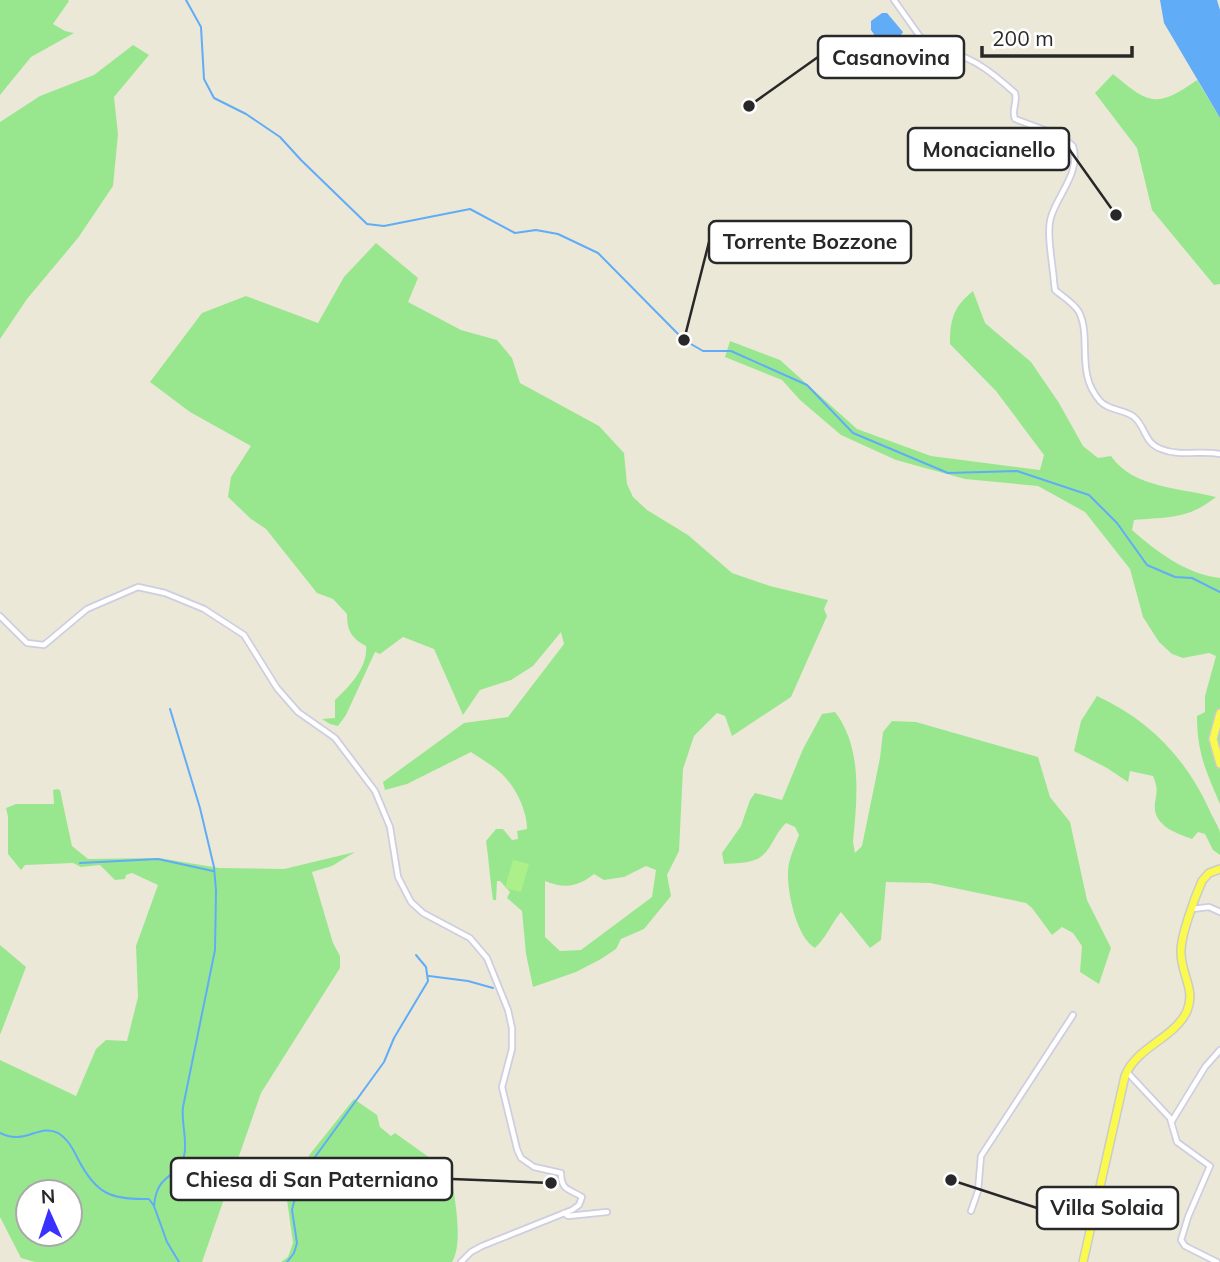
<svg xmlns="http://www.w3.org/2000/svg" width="1220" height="1262" font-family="Mulish,sans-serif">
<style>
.green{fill:#98e78f;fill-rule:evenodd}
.pitch{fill:#acf08a}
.water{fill:#61acf7}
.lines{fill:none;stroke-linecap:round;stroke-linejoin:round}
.stream{stroke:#61acf7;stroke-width:2}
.minor-casing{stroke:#cecde2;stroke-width:8}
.primary-casing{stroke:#cbcbcb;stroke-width:10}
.minor{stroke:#fff;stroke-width:4.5}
.primary{stroke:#fafa4e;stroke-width:7}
.leader{fill:none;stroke:#282828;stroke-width:2.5}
.callout-dot{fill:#282828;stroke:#fff;stroke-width:2.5}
.callout{fill:#fff;stroke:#282828;stroke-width:2.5}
.callout-label{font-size:21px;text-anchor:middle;font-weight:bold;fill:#282828}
</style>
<rect width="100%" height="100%" fill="#ece8d8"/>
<!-- green -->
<path class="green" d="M 0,0 L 68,0 L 69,1 L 53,24 L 65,31 L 74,33 L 31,57 L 0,95 Z
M 133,45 L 149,55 L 114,97 L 118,134 L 113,186 L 78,238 L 27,299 L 0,339 L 0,122 L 40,96 L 94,75 Z
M 1113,74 C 1150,105 1157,108 1197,80 L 1220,118 L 1220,284 L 1214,285 L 1152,210 L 1137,148 L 1095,93 Z
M 376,243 L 418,278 L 408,302 L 461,330 L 497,340 L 512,358 L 520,383 L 599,426 L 624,453 L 627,484 L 633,497 L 647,510 L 688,535 L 732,573 L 770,586 L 828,600 L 824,609 L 827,616 L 791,697 L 732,736 L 725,716 L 717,713 L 694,736 L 683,769 L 679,851 L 667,875 L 671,896 L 644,929 L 621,939 L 616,949 L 601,959 L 576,972 L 533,987 L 526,954 L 522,911 L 507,898 L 510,892 L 500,881 L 497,881 L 496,900 L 493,900 C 490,880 489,861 486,841 L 496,829 L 503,829 L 512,840 L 518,839 L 517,831 L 527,829 C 527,811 516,788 503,775 C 494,766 481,759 471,752 L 407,784 L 385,790 L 383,782 L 464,723 L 508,717 L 564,644 L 561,632 L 533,666 L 511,680 L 480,690 L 463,715 L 434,649 L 403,637 L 380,654 L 375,652 L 346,715 L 338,726 L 330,724 L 322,719 L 335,718 L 335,700 C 350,686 368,667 366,646 C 351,638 347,630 347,614 L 333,599 L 317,593 L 266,529 L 251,519 L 228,497 L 231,477 L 251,446 L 190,412 L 150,382 L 202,313 L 246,296 L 318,323 L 344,277 ZM 646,866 L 656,870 L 652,897 L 581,950 L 560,951 L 545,937 L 545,881 C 564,889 578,887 594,874 L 604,880 L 624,877 Z
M 973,291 L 985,323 L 1031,362 L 1059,403 L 1083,446 L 1098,458 L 1111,456 C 1133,488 1181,488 1216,497 C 1189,519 1168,517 1134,520 L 1132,530 C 1157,552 1186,574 1220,578 L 1220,804 C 1206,771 1197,753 1197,716 L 1205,712 L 1205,696 L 1216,656 L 1209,653 L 1183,658 L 1172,654 L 1159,642 L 1143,617 L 1130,569 L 1085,512 L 1038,486 L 965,479 L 896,460 L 841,435 L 800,400 L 782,380 L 725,357 L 730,341 L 780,360 L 857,429 L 931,456 L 1040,470 L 1044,455 L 996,391 L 950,344 C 950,320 953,307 973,291 Z
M 1097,696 C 1149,720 1185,757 1209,809 C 1212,817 1219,826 1220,833 C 1220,840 1220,848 1220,855 L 1213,850 L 1205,834 L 1198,832 L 1192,839 C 1175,833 1152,825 1155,803 C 1157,791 1158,788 1153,776 L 1130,771 L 1128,782 L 1107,768 L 1074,751 L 1081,721 Z
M 835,712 C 863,748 857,800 853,842 L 855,853 L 862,846 L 880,758 L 883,732 L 892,721 L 916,722 L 1038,757 L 1050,797 L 1070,822 L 1087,900 L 1111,948 L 1099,984 L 1080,972 L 1082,946 L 1073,933 L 1062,927 L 1052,935 L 1032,908 L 1026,903 L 930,883 L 886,882 L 881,940 L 870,948 L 841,912 C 831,924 826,938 815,948 C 797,938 787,893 788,872 C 788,860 795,846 799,835 L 795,827 L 786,823 C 776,832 772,847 763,855 C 754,864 736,863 724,864 L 722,853 L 741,826 L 750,800 L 755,793 L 782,800 L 803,749 L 822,714 Z
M 57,789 L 60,790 L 72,846 L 88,859 L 159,858 L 219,868 L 284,869 L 355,852 L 332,866 L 312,872 L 333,943 L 340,956 L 340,968 L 261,1093 L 202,1262 L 35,1262 L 21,1258 L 0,1217 L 0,1060 L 76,1096 L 96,1049 L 106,1040 L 127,1041 L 138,997 L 136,946 L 158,885 L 132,873 L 126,875 L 125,879 L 115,880 L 100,865 L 81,867 L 73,863 L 25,865 L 21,870 L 8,854 L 8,817 L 6,808 L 16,804 L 54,804 L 53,790 ZM 28,1192 L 70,1192 L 70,1234 L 28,1234 Z
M 0,945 L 26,967 L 0,1035 Z
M 354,1099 L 377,1115 L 380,1127 L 391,1136 L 395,1133 L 451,1173 C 454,1196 464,1242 452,1262 L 281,1262 L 288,1257 L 293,1243 L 287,1200 L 310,1154 Z"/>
<!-- pitch -->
<path class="pitch" d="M 513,860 L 529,864 L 521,892 L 505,888 Z"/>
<!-- water -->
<path class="water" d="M 1160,0 L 1217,0 L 1220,10 L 1220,118 L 1164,23 Z
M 882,13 L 887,13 L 903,32 L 899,38 L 884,49 L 871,30 L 871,21 Z"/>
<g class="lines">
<!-- stream -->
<path class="stream" d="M 186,0 L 201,27 L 204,79 L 214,98 L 246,114 L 280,137 L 301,160 L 367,224 L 384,226 L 470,209 L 515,233 L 536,230 L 558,234 L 598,253 L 684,340 L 703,351 L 731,351 L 807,385 L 853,433 L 948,473 L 1017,471 L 1089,495 L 1117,523 L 1147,565 L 1175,577 L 1192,578 L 1220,592
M 80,863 L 158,859 L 213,871
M 429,976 L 468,981 L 493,988
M 0,1133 C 25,1146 39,1123 58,1133 C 68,1139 73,1149 78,1159 C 96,1194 111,1200 149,1199 L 154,1206 L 167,1242 L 179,1262
M 154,1206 C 157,1172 176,1181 184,1156 C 188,1143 181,1122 183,1107 L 215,950 L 216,891 L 214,867 L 200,808 L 170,709
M 287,1262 L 294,1253 L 297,1243 L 292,1210 L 294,1202 L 310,1164 L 384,1062 L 394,1038 L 428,981 L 426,967 L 416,955"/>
<!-- minor casing -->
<g class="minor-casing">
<path id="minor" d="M 894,0 L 931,52 C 962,47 993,73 1015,93 C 1018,102 1011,110 1015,119 L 1061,136 L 1073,146 C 1081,172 1058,194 1051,217 C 1046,233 1053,265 1054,282 L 1055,290 C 1063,297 1074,303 1079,312 C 1092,338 1075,373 1100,401 C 1109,411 1124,409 1134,417 C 1146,427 1144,443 1161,449 C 1180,457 1201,450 1220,454
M 0,616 L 27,643 L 44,645 L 87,609 L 138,587 L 165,593 L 204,609 L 244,635 L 277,688 L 298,712 L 335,738 L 375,791 L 390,827 L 398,877 L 411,902 L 423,913 L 470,938 L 487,958 L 508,1010 L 512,1028 L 512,1049 L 502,1087 L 517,1149 L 521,1158 L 534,1167 L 561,1173 C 561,1191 570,1189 582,1197 L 579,1205 L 572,1210 L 482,1246 L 471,1252 L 461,1262
M 1192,909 L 1209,907 L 1220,912
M 1127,1072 L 1170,1118 L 1177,1142 L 1210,1166 L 1188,1217 L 1181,1240 L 1185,1246 L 1217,1262
M 1172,1121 L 1205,1067 L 1220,1050
M 971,1211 L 978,1191 L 981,1156 L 1073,1015
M 564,1213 L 568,1216 L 607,1212"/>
</g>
<!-- primary casing -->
<g class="primary-casing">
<path id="primary" d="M 1220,713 L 1213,739 L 1220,764
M 1083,1262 L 1125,1076 C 1137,1046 1174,1039 1187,1011 C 1196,990 1181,974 1181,953 C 1180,937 1195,897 1202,881 L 1209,873 L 1220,869"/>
</g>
<!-- minor -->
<use href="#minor" class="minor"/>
<!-- primary -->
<use href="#primary" class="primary"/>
</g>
<!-- callouts -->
<path class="leader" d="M749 106L818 57M1116 215L1069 149M684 340L709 242M551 1183L452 1179M951 1180L1037 1208"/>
<g class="callout-dot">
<circle cx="749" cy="106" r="7"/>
<circle cx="1116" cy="215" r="7"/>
<circle cx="684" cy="340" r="7"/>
<circle cx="551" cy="1183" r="7"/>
<circle cx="951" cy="1180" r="7"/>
</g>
<g class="callout">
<rect x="818" y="36" width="146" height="42" rx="7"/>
<rect x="908" y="128" width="161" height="42" rx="7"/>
<rect x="709" y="221" width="202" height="42" rx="7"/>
<rect x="171" y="1158" width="281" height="42" rx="7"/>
<rect x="1037" y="1187" width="141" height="42" rx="7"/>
</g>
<g class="callout-label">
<text x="891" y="65">Casanovina</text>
<text x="989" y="157">Monacianello</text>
<text x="810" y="249">Torrente Bozzone</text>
<text x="312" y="1187">Chiesa di San Paterniano</text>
<text x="1107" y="1215">Villa Solaia</text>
</g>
<!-- north arrow -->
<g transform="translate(49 1213) rotate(357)"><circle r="33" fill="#ffffff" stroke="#a9a9a9" stroke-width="2"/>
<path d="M0-5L12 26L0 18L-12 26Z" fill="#3b31ff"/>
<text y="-10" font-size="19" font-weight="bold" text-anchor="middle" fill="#282828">N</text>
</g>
<!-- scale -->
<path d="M982 46v10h150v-10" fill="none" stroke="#282828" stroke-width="3.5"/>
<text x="992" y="46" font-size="21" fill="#282828" stroke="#ffffff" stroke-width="5" paint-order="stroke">200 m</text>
</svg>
